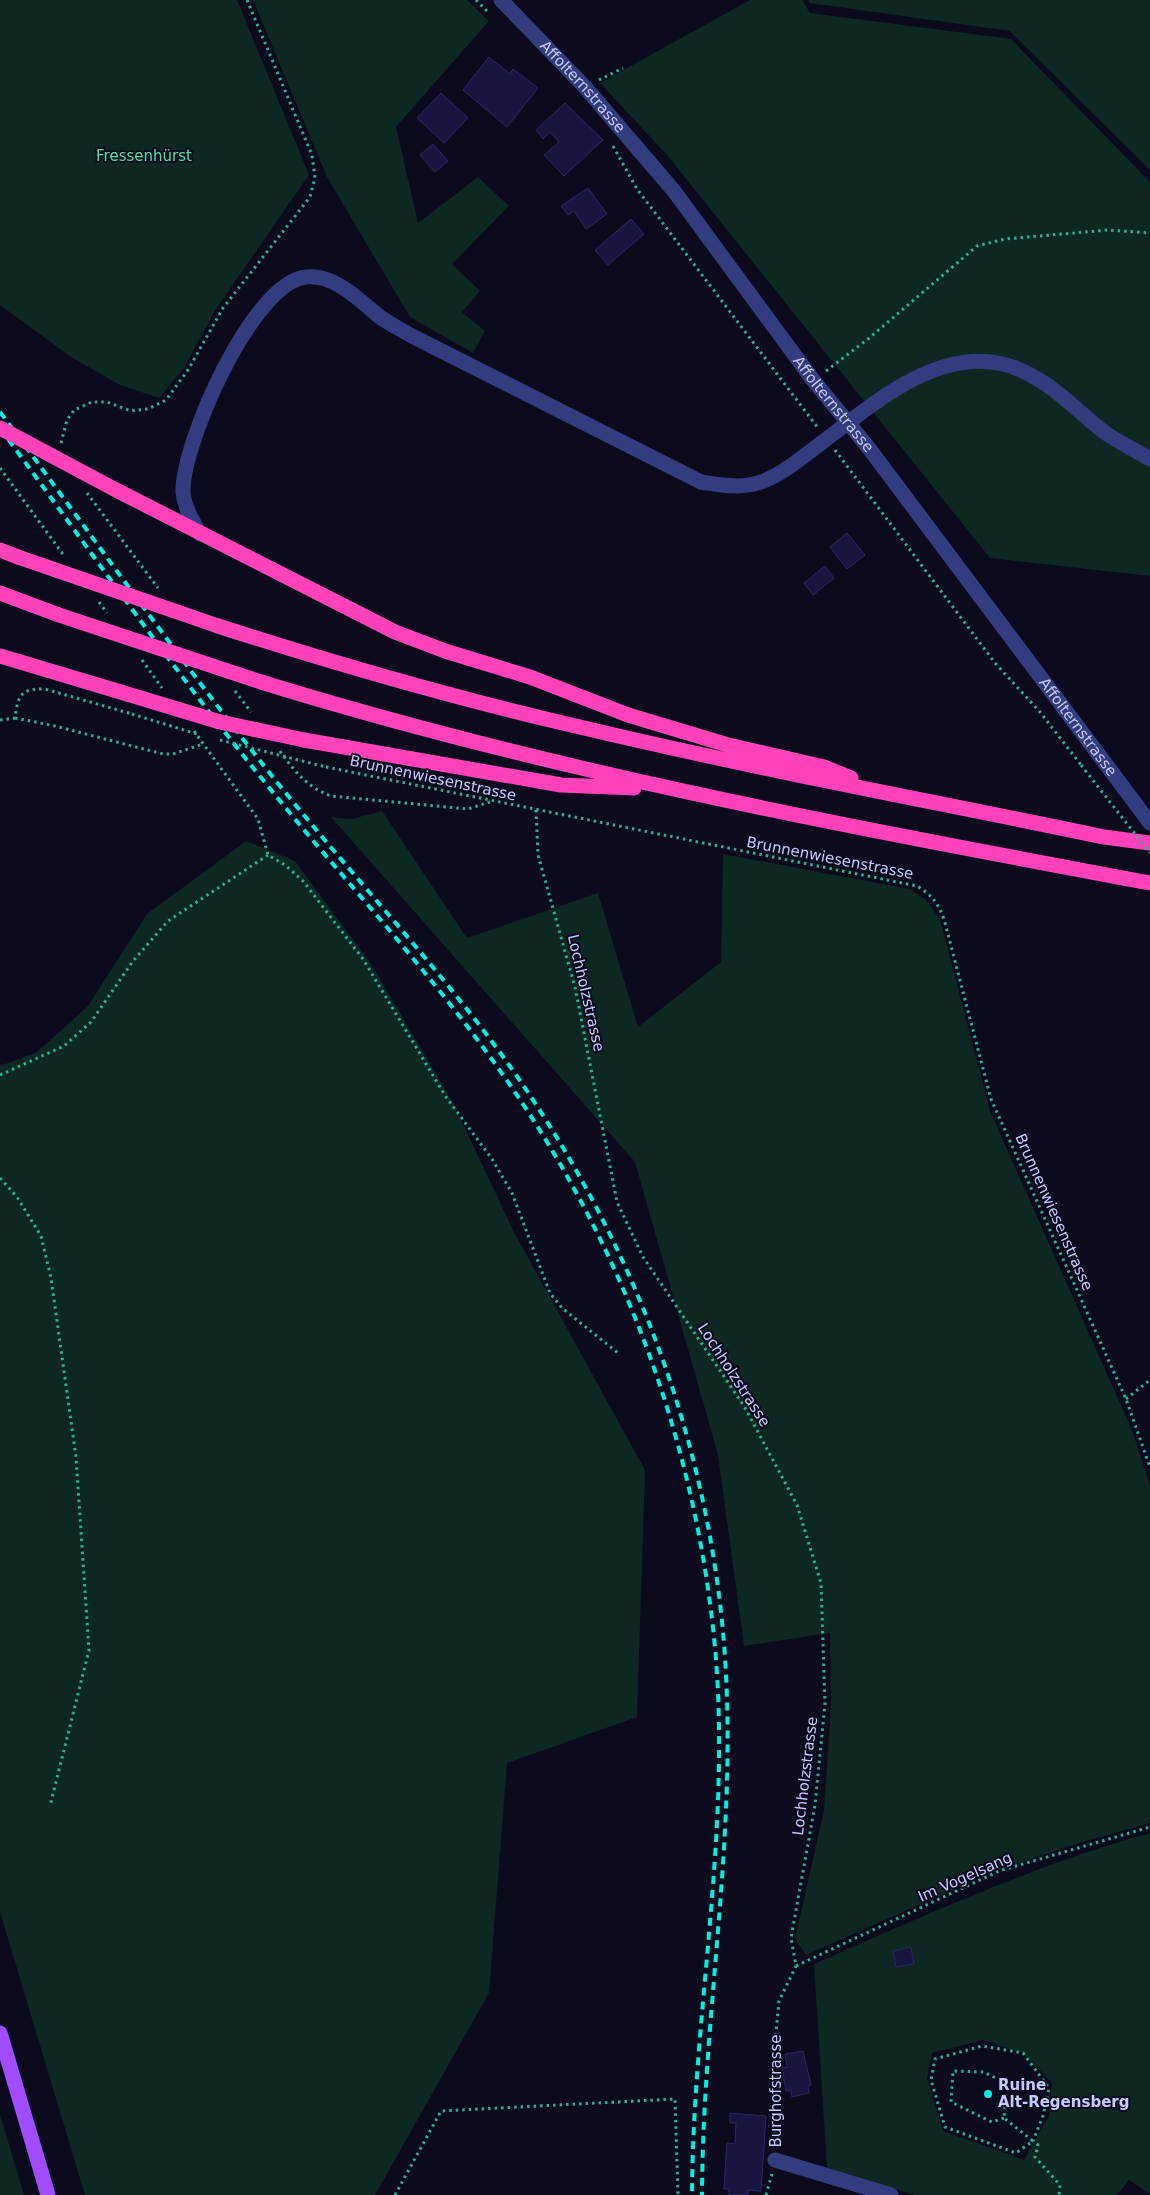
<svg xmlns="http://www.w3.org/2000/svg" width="1150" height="2195" font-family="'DejaVu Sans',sans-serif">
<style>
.green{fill:#0d2722;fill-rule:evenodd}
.building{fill:#18163f;stroke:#2a276c}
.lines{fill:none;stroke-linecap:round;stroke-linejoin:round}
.path{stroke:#27b294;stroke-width:3;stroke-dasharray:2.5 4;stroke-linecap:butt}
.minor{stroke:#333c7e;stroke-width:15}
.major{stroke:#a14dff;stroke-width:15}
.highway{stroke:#ff41ba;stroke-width:15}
.rail{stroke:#00f1e4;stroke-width:4;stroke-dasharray:8 6;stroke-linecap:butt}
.path-bridge{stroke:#27b294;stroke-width:3;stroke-dasharray:2.5 4;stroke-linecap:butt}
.highway-bridge{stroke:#ff41ba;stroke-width:15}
.poi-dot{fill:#00f1e4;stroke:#0b0b1d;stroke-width:2}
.labels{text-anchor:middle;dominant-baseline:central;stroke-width:4;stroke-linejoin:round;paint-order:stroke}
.street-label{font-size:15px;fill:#c6c9ff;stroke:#0b0b1d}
.park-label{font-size:15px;fill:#4ee3a6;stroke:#0b0b1d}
.poi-label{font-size:15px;font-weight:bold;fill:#c6c9ff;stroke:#0b0b1d;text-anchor:start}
</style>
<rect width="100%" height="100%" fill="#0b0b1d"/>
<!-- green -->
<path class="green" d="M 0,0 L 237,0 L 309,175 L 216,309 L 184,368 L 159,398 L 120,385 L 71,357 L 0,305 Z
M 253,0 L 467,0 L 489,21 L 396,127 L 418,223 L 478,177 L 509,206 L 452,264 L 480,291 L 462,312 L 485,331 L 473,353 L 410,317 L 327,177 Z
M 750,0 L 802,0 L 810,13 L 1011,39 L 1150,182 L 1150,576 L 990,558 L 667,155 L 600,83 Z
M 808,0 L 1150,0 L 1150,170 L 1010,31 L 810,3 Z
M 382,811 L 467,938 L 598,893 L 638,1027 L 721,962 L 723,854 L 910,889 L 925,899 L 940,919 L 990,1111 L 1132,1430 L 1150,1485 L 1150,1823 L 1079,1843 L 998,1870 L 806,1955 L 795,1939 L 824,1810 L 831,1704 L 830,1633 L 744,1646 L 718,1455 L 635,1162 L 331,817 L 351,819 Z
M 246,841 L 295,861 L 371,964 L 452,1101 L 514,1232 L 645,1470 L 637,1717 L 507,1763 L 489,1993 L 375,2195 L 85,2195 L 0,1912 L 0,1066 L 37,1052 L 88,1006 L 147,914 Z
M 1150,1833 L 1150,2194 L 1129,2180 L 1117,2195 L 915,2195 L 827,2168 L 814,1964 C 924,1916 1034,1865 1150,1833 ZM 983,2040 L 1023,2053 L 1052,2083 L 1049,2116 L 1024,2160 L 943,2131 L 927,2078 L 932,2053 Z
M 0,2114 L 24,2195 L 0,2195 Z"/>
<!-- building -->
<path class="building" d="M 489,57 L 510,74 L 513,69 L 538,88 L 507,127 L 463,90 Z
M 441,93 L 468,118 L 444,143 L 417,118 Z
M 565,103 L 603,140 L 564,176 L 544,155 L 559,142 L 550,132 L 543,139 L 536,130 Z
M 433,144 L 448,161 L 435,172 L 420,155 Z
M 588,188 L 607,214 L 586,229 L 574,211 L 568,215 L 561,206 Z
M 631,219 L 644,234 L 608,265 L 595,250 Z
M 847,533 L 865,555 L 847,569 L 830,547 Z
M 825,566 L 834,578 L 813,595 L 804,583 Z
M 911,1947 L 914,1964 L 896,1967 L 893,1951 Z
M 803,2051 L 811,2085 L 808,2086 L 809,2093 L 792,2097 L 791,2090 L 786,2091 L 782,2068 L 787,2067 L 785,2054 Z
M 730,2113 L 766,2116 L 761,2191 L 748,2190 L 748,2195 L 729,2195 L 729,2189 L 724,2189 L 727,2143 L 735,2144 L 736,2123 L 730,2123 Z"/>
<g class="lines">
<!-- path -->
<path class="path" d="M 476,0 L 488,12
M 599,80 L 623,68
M 613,146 L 637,189 L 818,428
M 826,371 L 868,339 L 977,246 L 1005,239 L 1108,230 L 1150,233
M 61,443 L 67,420 L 74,410 L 92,402 L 107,402 L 131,411 L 148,409 L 166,400 L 188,370 L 223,308 L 310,197 L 315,178 L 312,155 L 247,0
M 835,450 L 995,663 L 1040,712 L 1081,765
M 0,468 L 65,557
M 87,493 L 158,588
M 99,602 L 107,613
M 142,660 L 162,688
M 235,691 L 251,712
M 15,718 L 55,726 L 163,754 L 173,754 L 203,744
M 0,720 L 15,718 C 18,695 21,688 45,689 L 132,714
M 194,731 L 258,819 L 268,855 L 285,865 L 303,881 L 363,959 L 446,1097 L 492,1159 L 512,1193 L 550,1293 L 562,1308 L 618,1353
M 280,751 C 295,772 307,787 331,796 L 468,809 L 490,802
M 326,767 L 917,886 C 932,895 938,903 944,919 L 991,1099 L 1126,1399 L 1150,1467
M 536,810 L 538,855 L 575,987 L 617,1202 L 643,1257 L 744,1406 L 797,1505 L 821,1583 L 825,1704 L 815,1805 L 791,1938 L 796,1966
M 0,1075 L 64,1046 L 91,1022 L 133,961 L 168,921 L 268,855
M 0,1178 L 17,1197 L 41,1236 L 51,1278 L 76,1457 L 89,1650 L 50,1806
M 1126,1399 L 1150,1380
M 796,1966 L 999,1871 L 1150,1827
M 1004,2118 L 992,2122 L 951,2102 L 953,2071 L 984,2072 L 1007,2084 L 1004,2118 L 1033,2141 L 1016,2153 L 945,2127 L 931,2080 L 935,2059 L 982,2046 L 1023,2053 L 1049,2088 L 1043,2116 L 1033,2141 L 1038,2145 L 1035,2157 L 1060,2185 L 1059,2195
M 775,2146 L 775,2043 L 779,2001 L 796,1966
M 395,2195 L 441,2111 L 675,2099 L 678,2195
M 766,2195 L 772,2174"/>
<!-- minor -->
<g class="minor">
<path id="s1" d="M 501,0 L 585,87 L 674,191 L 813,380 L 868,447 L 1150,823"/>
<path d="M 200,534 C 193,521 184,507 183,492 C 182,443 253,282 306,277 C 335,274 359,300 380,317 C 390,324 400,329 410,335 L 701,482 C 722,485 741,489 761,482 C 780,475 796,462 812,450 C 864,412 929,350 998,363 C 1041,371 1071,406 1104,432 C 1118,442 1135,450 1150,459"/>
<path d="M 775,2160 L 891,2195"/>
</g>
<!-- major -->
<path class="major" d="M 0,2033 L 48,2195"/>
<!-- highway -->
<path class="highway" d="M 116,490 L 395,632 L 445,651 L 530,677 L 628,715 L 728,745 L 824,767 L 851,778
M 0,550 L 18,557
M 0,593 L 59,615
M 218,626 C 339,665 461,700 584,728 C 757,769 931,801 1104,837 L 1150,843
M 0,656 L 114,690
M 261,682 C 552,772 851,827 1150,883
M 304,740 L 561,785 L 634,788"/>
<!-- rail -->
<path class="rail" d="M 0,412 C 88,530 173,651 265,767 C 338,860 419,945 490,1039 C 615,1205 698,1404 721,1612 C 743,1810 703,1998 702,2195
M 0,428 C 87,546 171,667 263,780 C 336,871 416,956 485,1050 C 613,1222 692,1424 714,1637 C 733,1824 693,2009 692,2195"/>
<!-- path-bridge -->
<path class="path-bridge" d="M 132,714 L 197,734
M 220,740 L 326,767
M 1081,765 L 1150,853"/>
<!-- highway-bridge -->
<path class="highway-bridge" d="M 0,428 L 116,490
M 18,557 L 218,626
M 59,615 L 261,682
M 114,690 L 220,722 L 304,740"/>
</g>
<!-- markers -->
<circle class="poi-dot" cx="988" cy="2094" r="5"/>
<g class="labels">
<!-- street labels -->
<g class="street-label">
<text stroke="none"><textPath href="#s1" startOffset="119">Affolternstrasse</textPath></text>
<text stroke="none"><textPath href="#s1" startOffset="524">Affolternstrasse</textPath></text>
<text stroke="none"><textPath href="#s1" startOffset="929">Affolternstrasse</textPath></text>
<text transform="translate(433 778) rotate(12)">Brunnenwiesenstrasse</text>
<text transform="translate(830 858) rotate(11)">Brunnenwiesenstrasse</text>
<text transform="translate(586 993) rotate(77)">Lochholzstrasse</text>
<text transform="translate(1054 1212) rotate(66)">Brunnenwiesenstrasse</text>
<text transform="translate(734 1375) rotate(57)">Lochholzstrasse</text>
<text transform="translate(805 1776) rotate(-83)">Lochholzstrasse</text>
<text transform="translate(965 1877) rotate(-24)">Im Vogelsang</text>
<text transform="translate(776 2091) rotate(-90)">Burghofstrasse</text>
</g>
<!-- park labels -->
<g class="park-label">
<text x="144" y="156">Fressenhürst</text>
</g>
<!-- poi labels -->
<g class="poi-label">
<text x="998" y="2085">Ruine<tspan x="998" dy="17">Alt-Regensberg</tspan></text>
</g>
</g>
</svg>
